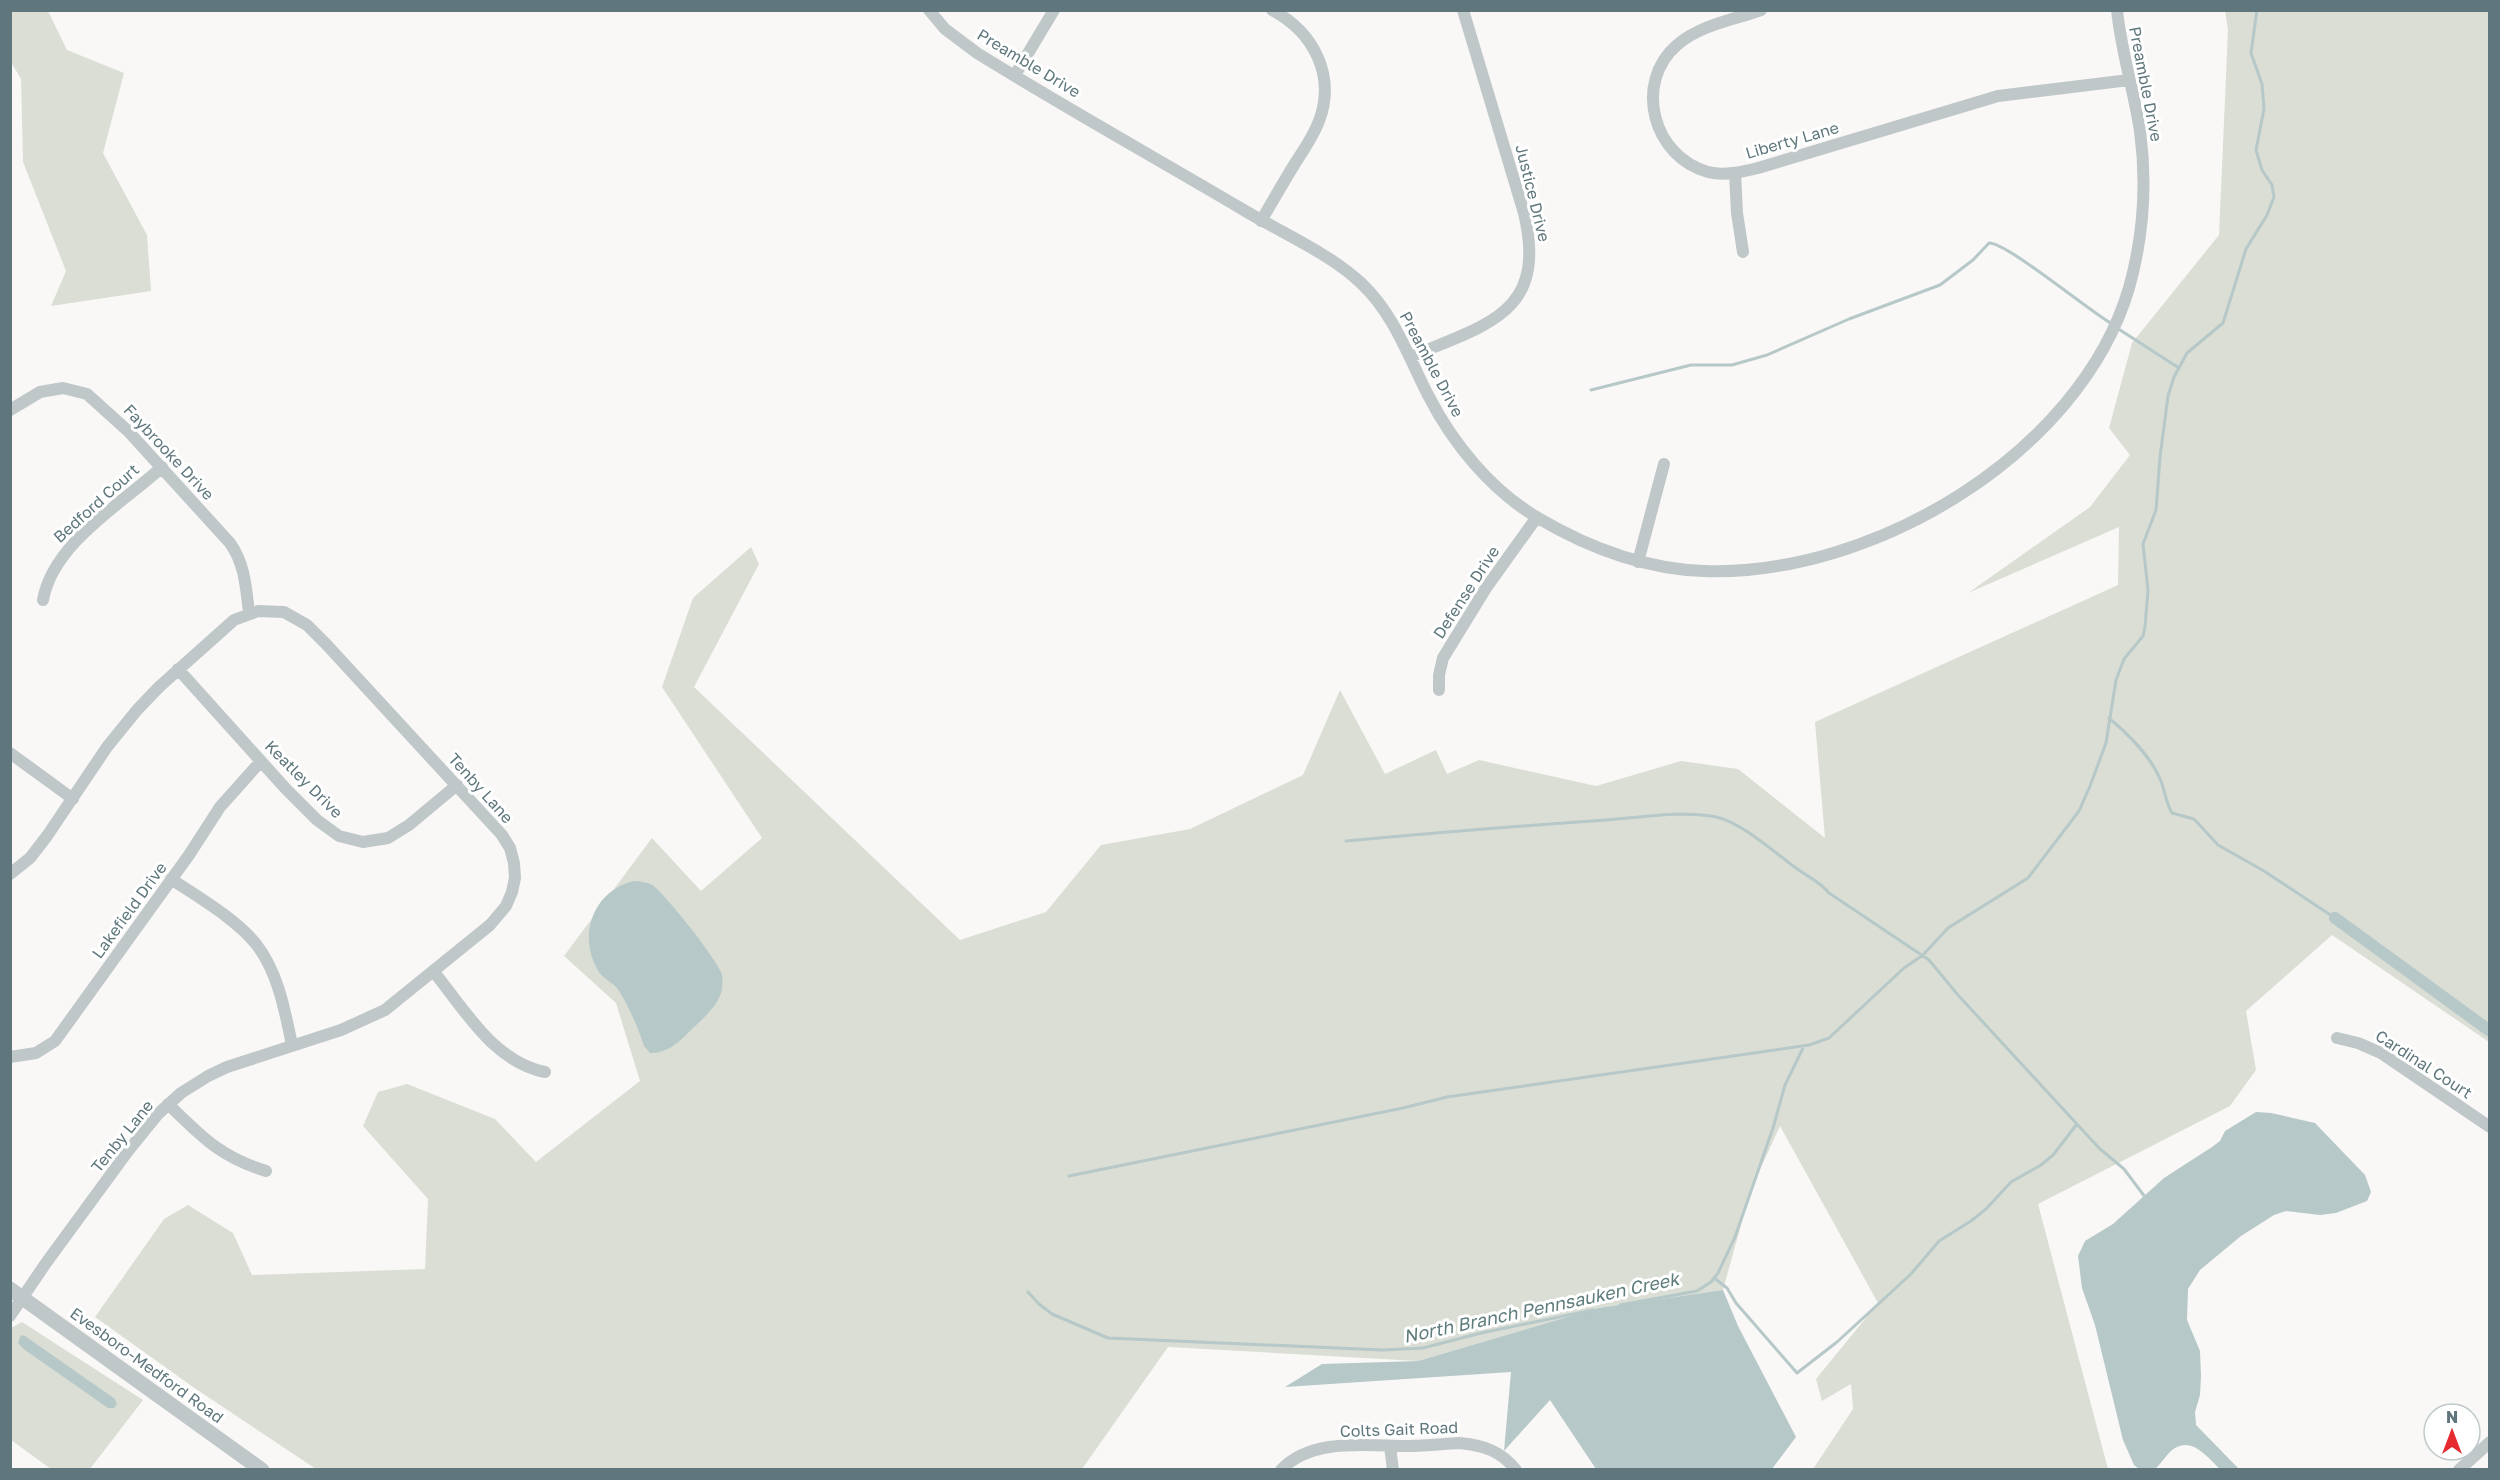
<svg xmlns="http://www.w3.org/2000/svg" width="2500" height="1480" font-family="'Golos Text',sans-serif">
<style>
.green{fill:#dbded5}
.water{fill:#b6c8c8}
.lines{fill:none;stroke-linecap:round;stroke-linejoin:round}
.stream{stroke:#b6c8c8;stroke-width:3}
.canal{stroke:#b6c8c8;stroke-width:12}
.minor{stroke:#c0c7c9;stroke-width:12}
.tertiary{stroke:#c0c7c9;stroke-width:15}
.labels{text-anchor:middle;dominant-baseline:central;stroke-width:6;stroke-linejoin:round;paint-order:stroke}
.street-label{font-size:16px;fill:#5f777c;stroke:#fff}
.water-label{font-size:18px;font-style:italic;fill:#5e7c7c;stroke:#fff}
</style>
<rect width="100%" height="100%" fill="#f9f8f6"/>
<!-- green -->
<path class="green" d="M 11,10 L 48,11 L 67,50 L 124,73 L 103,153 L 147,235 L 151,291 L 51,306 L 66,271 L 23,162 L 21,79 L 11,62 Z
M 2225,11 L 2489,11 L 2489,1042 L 2332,935 L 2246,1011 L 2256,1070 L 2230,1106 L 2038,1204 L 2108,1469 L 1813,1469 L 1853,1409 L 1851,1384 L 1822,1401 L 1816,1379 L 1878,1303 L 1780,1126 L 1751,1189 L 1723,1290 L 1598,1308 L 1418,1361 L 1168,1347 L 1082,1469 L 316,1469 L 193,1387 L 95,1317 L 164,1219 L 188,1205 L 233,1233 L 252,1275 L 425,1269 L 428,1199 L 363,1126 L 378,1092 L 407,1084 L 495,1119 L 536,1162 L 640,1081 L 616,1003 L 564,956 L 652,838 L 701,891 L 762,838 L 662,687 L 693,598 L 751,547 L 759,564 L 694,687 L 960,940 L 1046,912 L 1101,845 L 1190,829 L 1303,775 L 1340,690 L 1385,774 L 1436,750 L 1447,774 L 1479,760 L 1596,786 L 1681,761 L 1738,769 L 1825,838 L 1815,722 L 2118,585 L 2119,527 L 1968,593 L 2090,507 L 2130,455 L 2109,428 L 2132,343 L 2219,235 L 2228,30 Z
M 22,1322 L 143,1400 L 90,1469 L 51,1469 L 11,1440 L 11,1328 Z"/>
<!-- water -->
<path class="water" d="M 634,881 C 640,881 646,882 652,885 C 663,891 720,963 722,975 C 723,978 722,985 722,989 C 719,1006 701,1020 689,1032 C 679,1042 666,1054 650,1053 L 644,1046 C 638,1027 629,1007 619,991 C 614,982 604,980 599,972 C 577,937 592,891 634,881 Z
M 2256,1112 L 2271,1113 L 2315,1123 L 2365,1175 L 2371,1192 L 2367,1201 L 2336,1213 L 2320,1215 L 2286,1211 L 2274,1215 L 2241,1236 L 2200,1270 L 2188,1289 L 2187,1320 L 2200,1351 L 2201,1376 L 2200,1395 L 2195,1412 L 2196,1425 L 2239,1469 L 2220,1469 C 2209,1459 2193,1437 2175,1448 C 2167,1453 2162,1463 2155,1469 L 2139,1469 L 2134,1465 L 2123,1440 L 2095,1325 L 2082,1288 L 2078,1256 L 2085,1241 L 2113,1224 L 2164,1178 L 2212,1147 L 2220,1141 L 2225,1131 Z
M 1723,1290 L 1738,1326 L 1796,1437 L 1772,1469 L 1596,1469 L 1550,1400 L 1504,1451 L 1511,1372 L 1285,1387 L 1322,1364 L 1418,1361 L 1598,1308 Z
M 21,1335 L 25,1336 L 115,1399 L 117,1404 L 114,1408 L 108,1408 L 25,1350 L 18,1343 Z"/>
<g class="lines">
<!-- stream -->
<path class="stream" d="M 2117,328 L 2179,368
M 1591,390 L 1691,365 L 1732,365 L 1767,355 L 1849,319 L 1940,285 L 1973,260 L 1989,243 C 2006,242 2089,311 2112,324
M 2109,718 C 2129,735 2151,756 2161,781 C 2165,792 2166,803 2172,813 L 2194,819 L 2218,845 L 2264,871 L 2335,918
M 1346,841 C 1433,833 1519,826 1606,820 C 1639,818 1683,810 1716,817 C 1741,822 1775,853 1796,868 C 1808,877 1819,881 1829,893 L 1929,960 L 1958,995 L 2099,1148 L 2124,1169 L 2145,1197
M 1069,1176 L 1403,1108 L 1447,1097 L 1809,1045 L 1829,1038 L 1904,968 L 1923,955 L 1948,928 L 2028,878 L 2079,811 L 2090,786 L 2106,743 L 2116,680 L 2124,659 L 2143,636 L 2145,627 L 2148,590 L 2143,544 L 2156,510 L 2160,457 L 2168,396 L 2174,377 L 2187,353 L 2223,323 L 2246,249 L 2267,215 L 2274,197 L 2272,185 L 2262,170 L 2256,150 L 2264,109 L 2262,84 L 2251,53 L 2257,10
M 1714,1278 L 1727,1288 L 1736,1303 L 1797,1373 L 1837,1342 L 1911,1274 L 1939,1241 L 1971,1221 L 1986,1209 L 2011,1182 L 2041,1165 L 2053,1155 L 2077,1124
M 1028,1292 L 1039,1304 L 1052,1314 L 1108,1338 L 1382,1350 L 1423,1348 L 1481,1333 L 1593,1310
M 1620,1305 L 1697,1291 L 1711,1282 L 1718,1273 L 1735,1237 L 1773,1128 L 1785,1085 L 1804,1046"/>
<!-- canal -->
<path class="canal" d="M 2335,918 L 2490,1031"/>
<!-- minor -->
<path class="minor" d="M 929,10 L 945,29 L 977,53 C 1064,107 1154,157 1242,209 C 1280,232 1329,253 1361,283 C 1394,314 1408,356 1428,395 C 1453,444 1491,490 1538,518 C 1589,548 1644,569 1704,571 C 1872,577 2080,454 2129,288 C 2143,238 2147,183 2140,131 C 2134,91 2121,51 2117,10
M 1761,10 C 1733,20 1700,25 1677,45 C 1633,83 1653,157 1708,172 C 1724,176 1742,172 1758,168 L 1998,96 L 2129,80
M 1015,75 L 1054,10
M 1735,173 L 1737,213 L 1743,252
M 1261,221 C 1272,202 1283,183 1294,165 C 1303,151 1313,137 1319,121 C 1336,76 1314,32 1272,10
M 1410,357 C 1487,324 1548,314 1524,213 L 1463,10
M 10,410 L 40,392 L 63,388 L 87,394 L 128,431 L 230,543 C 245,564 246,588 249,613
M 1638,562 L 1664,464
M 43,600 C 53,543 122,504 162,467
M 178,669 L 286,789 L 317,820 L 339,836 L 363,842 L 388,838 L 409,825 L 457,785
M 1439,690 L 1439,675 L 1443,658 L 1486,588 L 1537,517
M 10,753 L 73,799
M 10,874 L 30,858 L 47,836 L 107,747 L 137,710 L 159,687 L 234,620 L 258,611 L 284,612 L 307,625 L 326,644 L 502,835 L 510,848 L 514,863 L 515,878 L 512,892 L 506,906 L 490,925 L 385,1010 L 341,1030 L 227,1067 L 208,1076 L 181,1093 L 158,1114 L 128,1151 L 46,1263 L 10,1316
M 171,879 C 198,897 236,919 256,944 C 278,972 285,1011 292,1045
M 434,972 C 464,1009 494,1062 545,1072
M 2337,1038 L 2358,1043 L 2381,1053 L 2490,1127
M 10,1057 L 36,1053 L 55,1041 L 189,855 L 220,807 L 261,761
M 168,1104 C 202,1137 220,1157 266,1171
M 1390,1446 L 1393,1470
M 1281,1470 C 1312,1437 1367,1446 1409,1446 C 1425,1446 1442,1444 1459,1443 C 1483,1445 1501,1451 1516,1470
M 2459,1470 L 2490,1442"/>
<!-- tertiary -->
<path class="tertiary" d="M 10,1289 L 262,1470"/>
</g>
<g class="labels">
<!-- street labels -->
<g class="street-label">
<text transform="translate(1029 63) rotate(31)">Preamble Drive</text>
<text transform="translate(2146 84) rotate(79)">Preamble Drive</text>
<text transform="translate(1792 140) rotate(-16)">Liberty Lane</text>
<text transform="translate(1533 193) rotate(76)">Justice Drive</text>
<text transform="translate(1432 364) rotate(62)">Preamble Drive</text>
<text transform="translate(169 452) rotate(47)">Faybrooke Drive</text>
<text transform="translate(96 503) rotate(-42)">Bedford Court</text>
<text transform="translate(1466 592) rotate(-57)">Defense Drive</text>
<text transform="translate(304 779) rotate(45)">Keatley Drive</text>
<text transform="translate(481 788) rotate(48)">Tenby Lane</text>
<text transform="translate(129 910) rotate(-54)">Lakefield Drive</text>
<text transform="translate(2424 1064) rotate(33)">Cardinal Court</text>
<text transform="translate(122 1136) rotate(-51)">Tenby Lane</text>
<text transform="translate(147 1365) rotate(36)">Evesboro-Medford Road</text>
<text transform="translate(1399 1429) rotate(-2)">Colts Gait Road</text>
</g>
<!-- water labels -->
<g class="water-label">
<text transform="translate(1541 1307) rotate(-12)">North Branch Pennsauken Creek</text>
</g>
</g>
<!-- border -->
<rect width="2500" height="1480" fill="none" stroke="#5f777c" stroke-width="24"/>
<!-- north arrow -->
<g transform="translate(2452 1432)"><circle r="28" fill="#ffffff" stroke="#bfc9cb" stroke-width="1.5"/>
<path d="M0-4.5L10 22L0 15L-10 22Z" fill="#e52b2f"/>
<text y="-9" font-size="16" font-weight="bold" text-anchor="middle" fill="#5f777c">N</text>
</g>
</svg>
